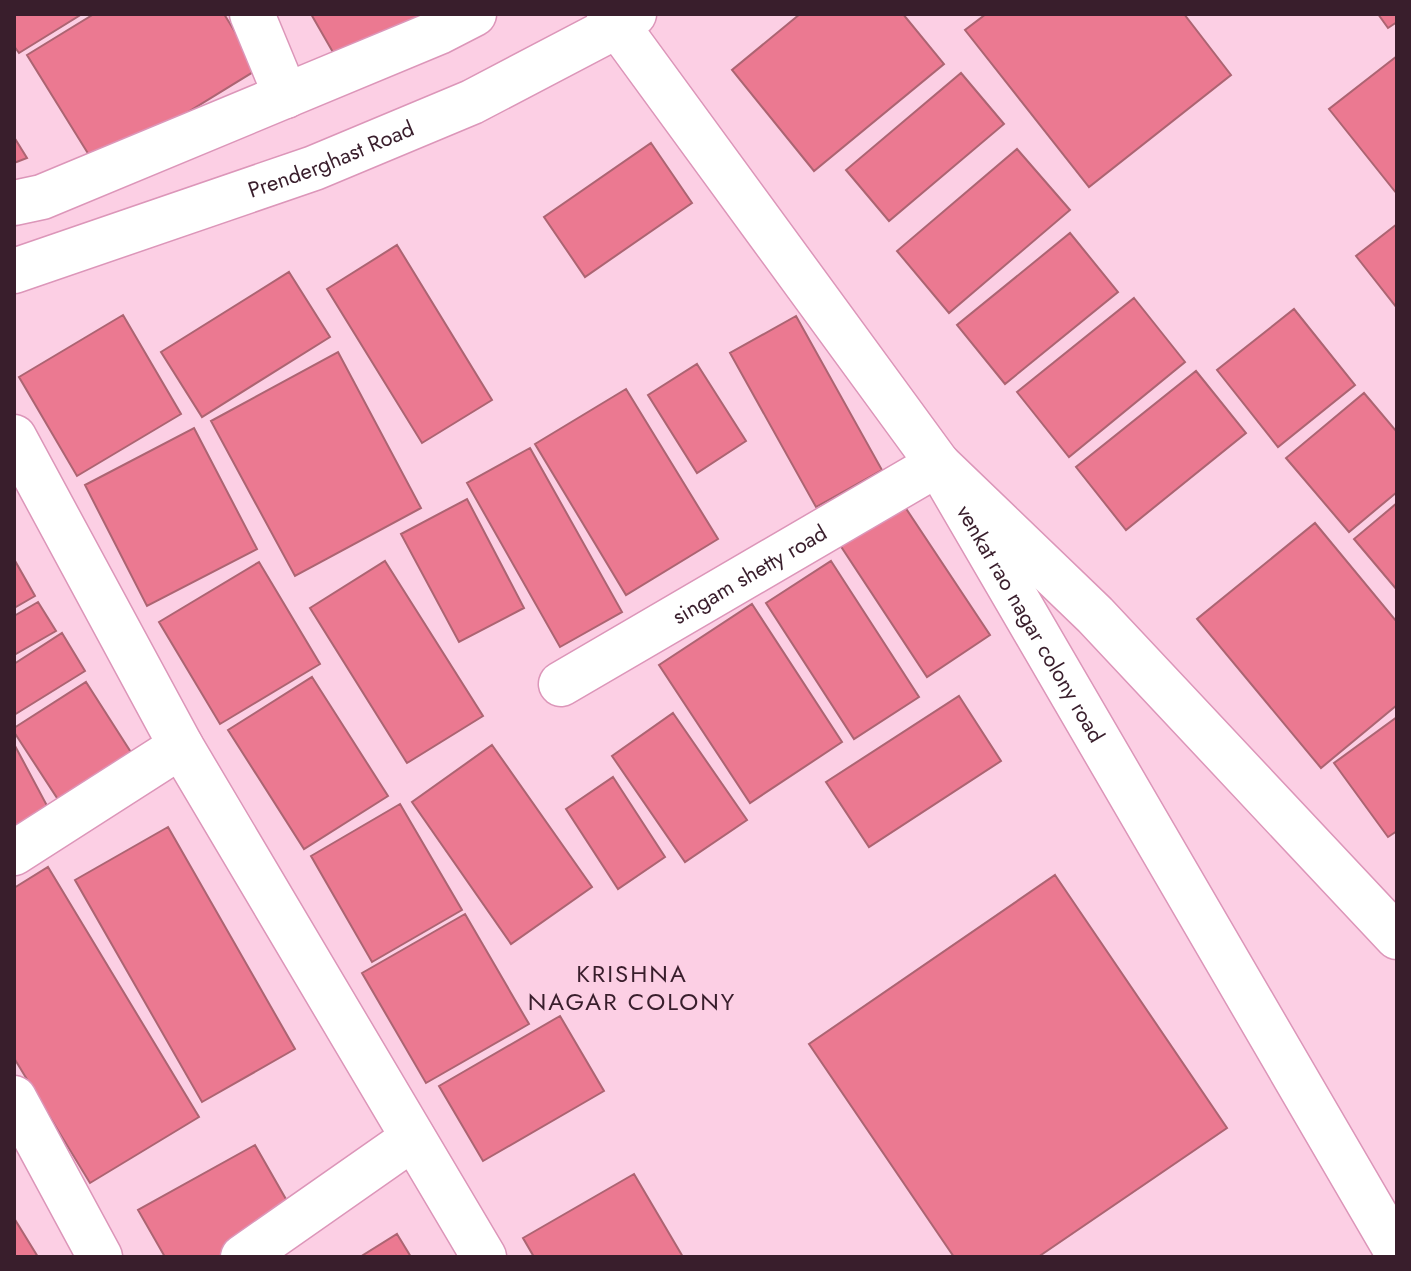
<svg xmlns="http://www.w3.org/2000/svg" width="1411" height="1271" font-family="Jost,sans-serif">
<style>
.building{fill:#eb7991;stroke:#ac6472;stroke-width:2}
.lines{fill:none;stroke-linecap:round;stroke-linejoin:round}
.street-casing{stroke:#dc96b9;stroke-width:47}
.secondary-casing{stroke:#dc96b9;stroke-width:47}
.street{stroke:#fff;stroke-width:44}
.secondary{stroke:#fff;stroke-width:44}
.labels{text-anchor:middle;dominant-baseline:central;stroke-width:6;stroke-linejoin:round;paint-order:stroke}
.street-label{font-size:22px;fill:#391e2c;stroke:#fccfe4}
.neighbourhood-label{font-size:24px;letter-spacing:2px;fill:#391e2c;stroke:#fccfe4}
</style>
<rect width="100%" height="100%" fill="#fccfe4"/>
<!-- building -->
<path class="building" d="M 14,14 L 82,14 L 19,53 L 14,46 Z
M 94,14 L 224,14 L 258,69 L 97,168 L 27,55 Z
M 311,14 L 444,14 L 342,68 Z
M 800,14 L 903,14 L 944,64 L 814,171 L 732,70 Z
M 986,14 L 1184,14 L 1231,75 L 1089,187 L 965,30 Z
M 1378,14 L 1397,14 L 1397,22 L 1388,28 Z
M 1397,56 L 1397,194 L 1329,109 Z
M 961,73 L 1004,124 L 889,221 L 846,170 Z
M 14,137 L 27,158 L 14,163 Z
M 651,143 L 692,203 L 585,277 L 544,217 Z
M 1017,149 L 1070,210 L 949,313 L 897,251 Z
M 1397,224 L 1397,308 L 1356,256 Z
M 1070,233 L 1118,292 L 1005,384 L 957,325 Z
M 397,245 L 492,400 L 422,443 L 327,289 Z
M 289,272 L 330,337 L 202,417 L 161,352 Z
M 1134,298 L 1185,362 L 1069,457 L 1017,392 Z
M 1294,309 L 1355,385 L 1278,447 L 1217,370 Z
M 123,315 L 181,414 L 77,476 L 19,377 Z
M 796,316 L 882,470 L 816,507 L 730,353 Z
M 338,352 L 421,508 L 295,576 L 211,421 Z
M 697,364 L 746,441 L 697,473 L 648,395 Z
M 1196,371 L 1246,433 L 1126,530 L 1076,467 Z
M 626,389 L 718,539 L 626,595 L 535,444 Z
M 1364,393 L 1397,432 L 1397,492 L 1349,532 L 1286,458 Z
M 194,428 L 257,549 L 147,606 L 85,485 Z
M 530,448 L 622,612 L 560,647 L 467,483 Z
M 467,499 L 524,608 L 459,642 L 401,534 Z
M 1397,503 L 1397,590 L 1354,539 Z
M 903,504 L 990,635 L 927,677 L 840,545 Z
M 1315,523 L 1397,622 L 1397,705 L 1321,768 L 1197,619 Z
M 14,559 L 35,596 L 14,608 Z
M 385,561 L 483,716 L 407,763 L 310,608 Z
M 831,561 L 919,697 L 854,739 L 766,603 Z
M 259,562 L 320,664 L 220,724 L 159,622 Z
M 38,602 L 56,631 L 14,655 L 14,616 Z
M 752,604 L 842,742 L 750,803 L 659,665 Z
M 62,633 L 85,671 L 14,715 L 14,664 Z
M 312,677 L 388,796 L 304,849 L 228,730 Z
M 86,682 L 134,757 L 61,804 L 14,732 L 14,728 Z
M 959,696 L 1001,761 L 869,847 L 826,782 Z
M 673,713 L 747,820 L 685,862 L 612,756 Z
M 1397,717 L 1397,831 L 1388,837 L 1334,763 Z
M 14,744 L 52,815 L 14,835 Z
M 492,745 L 592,887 L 511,944 L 412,802 Z
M 613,777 L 665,857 L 618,889 L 566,809 Z
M 400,804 L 462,910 L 372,962 L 311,856 Z
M 168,827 L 295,1049 L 202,1102 L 75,880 Z
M 48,867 L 199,1117 L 90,1183 L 14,1058 L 14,888 Z
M 1055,875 L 1227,1128 L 1038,1257 L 954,1257 L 809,1044 Z
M 465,914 L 529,1024 L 426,1083 L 362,973 Z
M 560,1016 L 604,1091 L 483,1161 L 439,1086 Z
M 255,1145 L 295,1215 L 221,1257 L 165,1257 L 138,1210 Z
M 634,1174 L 683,1257 L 534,1257 L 523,1238 Z
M 14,1218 L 38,1257 L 14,1257 Z
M 397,1234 L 411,1257 L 360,1257 Z"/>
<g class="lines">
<!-- street casing -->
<g class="street-casing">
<g id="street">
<path d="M 252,14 L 286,96"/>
<path id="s1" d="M 609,14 L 938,464 L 1397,1252"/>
<path d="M 14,437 L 181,746 L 484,1257"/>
<path id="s2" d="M 561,684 L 938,464 L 1095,615 L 1397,937"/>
<path d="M 14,853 L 181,746"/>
<path d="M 14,1098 L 100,1257"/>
<path d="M 243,1257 L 413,1138"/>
</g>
</g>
<!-- secondary casing -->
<g class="secondary-casing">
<g id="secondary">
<path d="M 14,203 L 42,197 L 439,32 L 474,14"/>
<path id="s3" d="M 14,271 L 314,168 L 472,102 L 617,26 L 634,14"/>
</g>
</g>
<!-- street -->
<use href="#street" class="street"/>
<!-- secondary -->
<use href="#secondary" class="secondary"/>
</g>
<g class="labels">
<!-- street labels -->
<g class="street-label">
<text stroke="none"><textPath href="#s3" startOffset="336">Prenderghast Road</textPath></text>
<text stroke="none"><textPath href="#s2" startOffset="218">singam shetty road</textPath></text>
<text stroke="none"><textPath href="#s1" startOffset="742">venkat rao nagar colony road</textPath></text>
</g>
<!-- neighbourhood labels -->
<g class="neighbourhood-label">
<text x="632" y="973">KRISHNA<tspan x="632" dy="28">NAGAR COLONY</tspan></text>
</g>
</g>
<!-- border -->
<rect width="1411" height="1271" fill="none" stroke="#391e2c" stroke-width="32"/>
</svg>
